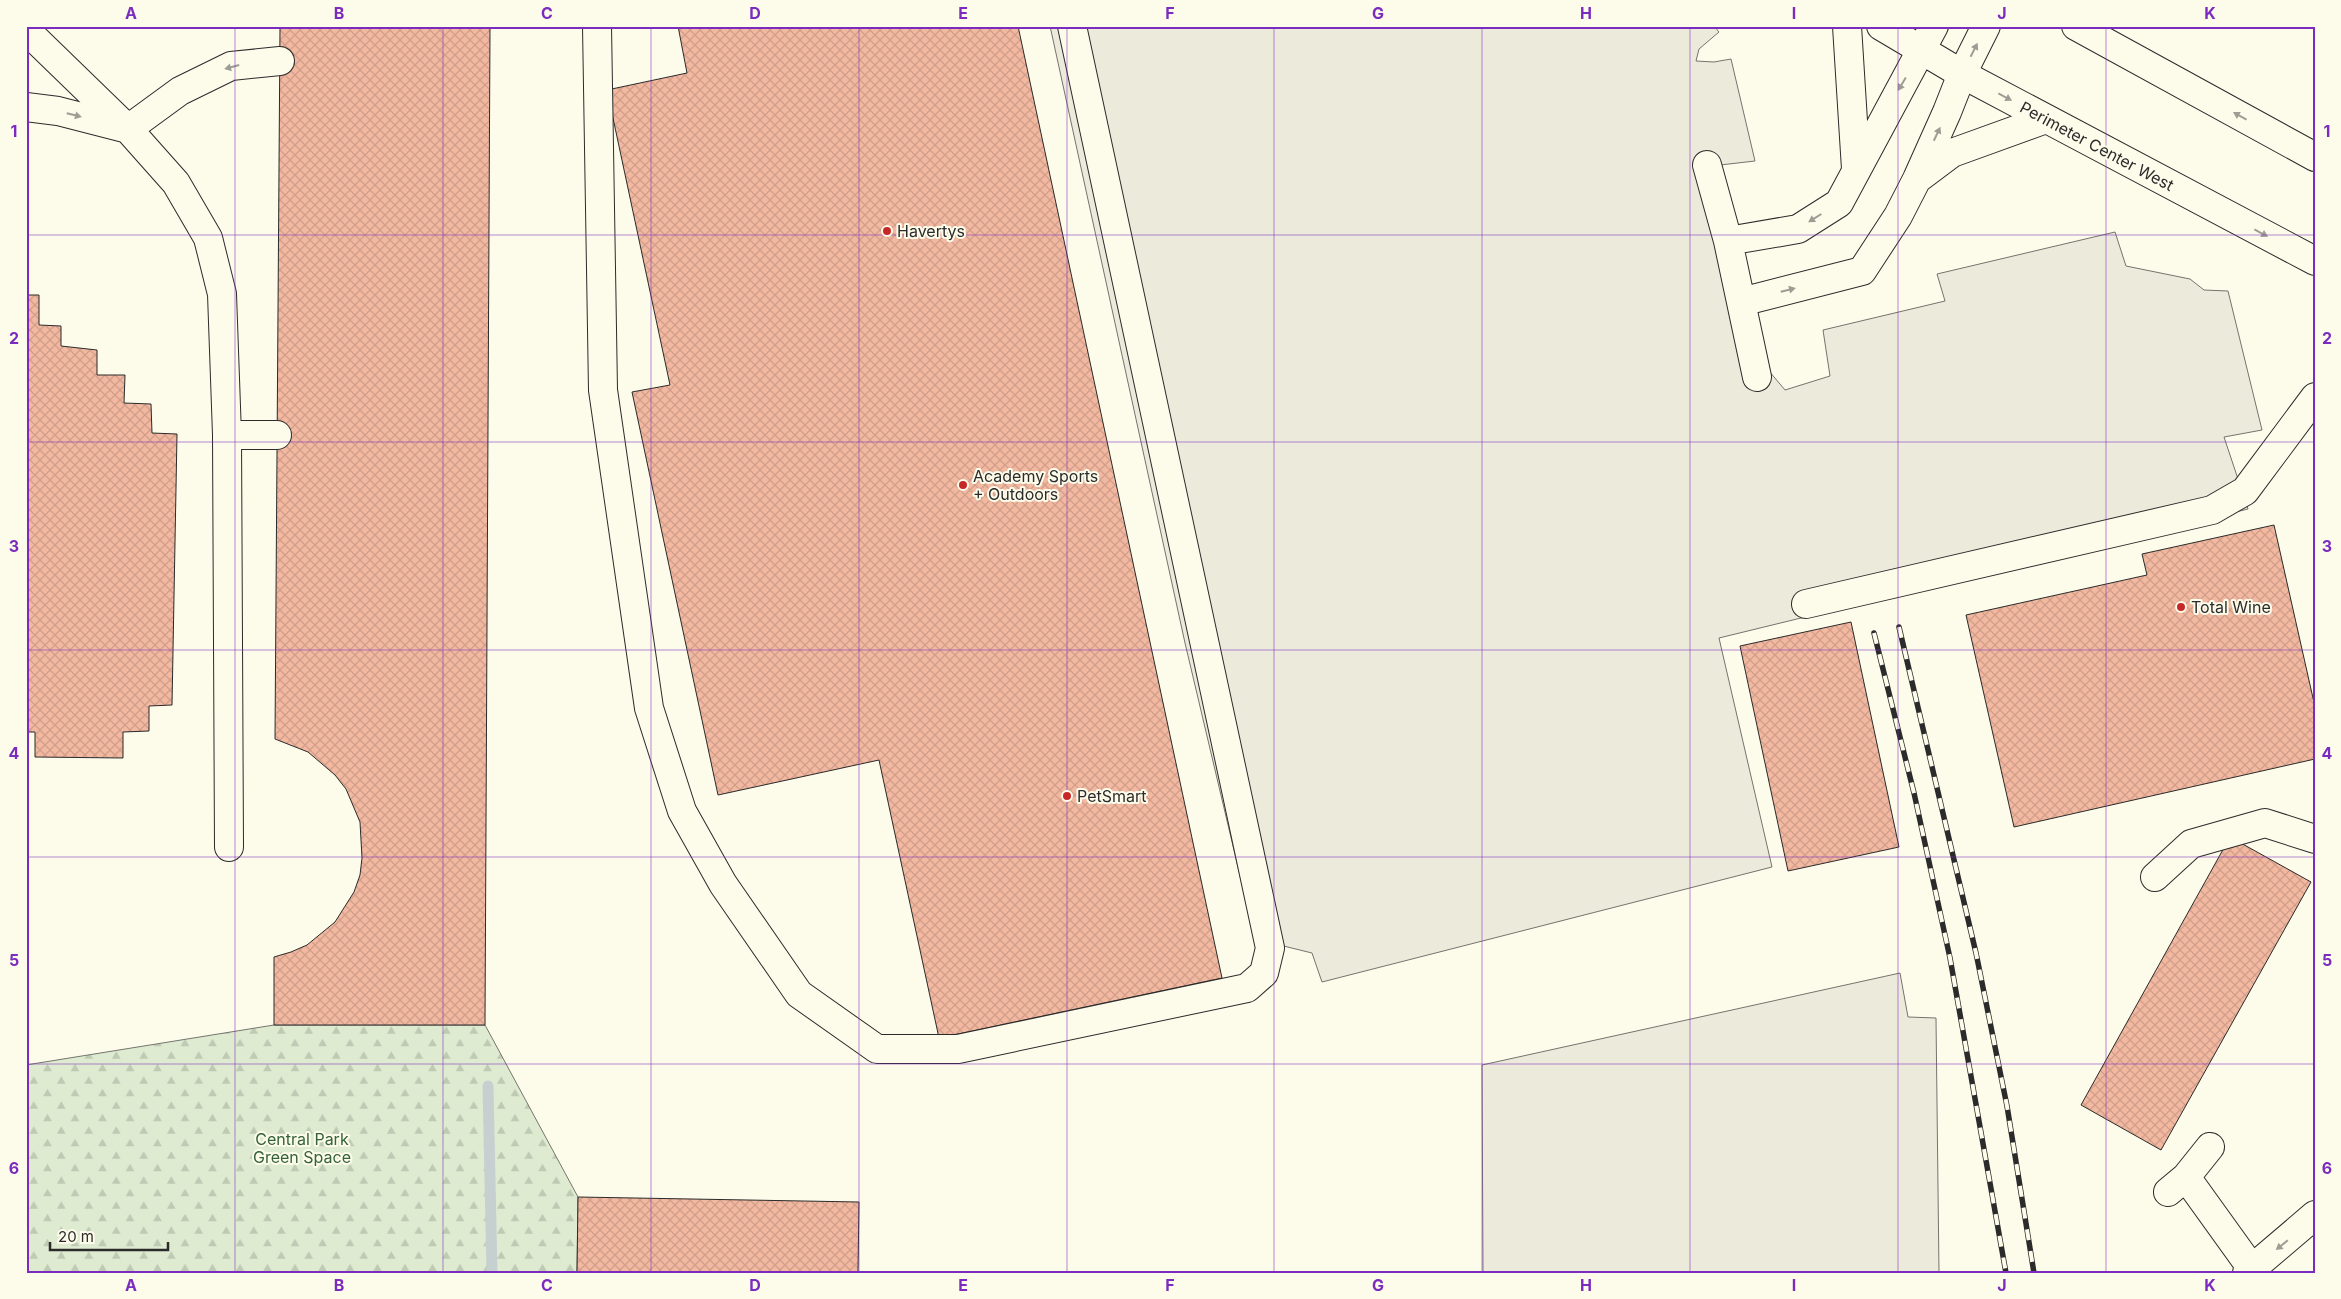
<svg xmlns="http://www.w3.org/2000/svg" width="2341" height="1299" font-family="Inter,sans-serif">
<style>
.forest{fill:url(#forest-firs);stroke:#74746e}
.parking{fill:#eceadb;stroke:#74746e}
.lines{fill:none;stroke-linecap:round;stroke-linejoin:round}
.stream{stroke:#c7d0d0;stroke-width:11}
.building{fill:url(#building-cross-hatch);stroke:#2b2b2b}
.minor-casing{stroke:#2b2b2b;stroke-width:30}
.major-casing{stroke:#2b2b2b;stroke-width:30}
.minor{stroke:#fdfbea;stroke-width:28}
.major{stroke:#fdfbea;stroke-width:28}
.rail-casing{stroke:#2b2b2b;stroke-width:5.5}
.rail{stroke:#fdfbea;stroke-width:4;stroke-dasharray:11;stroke-linecap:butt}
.oneway{fill:#9e9d94}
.grid{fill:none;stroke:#7b2cbf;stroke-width:1;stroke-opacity:0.55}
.poi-dot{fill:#c62828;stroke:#fdfbea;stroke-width:2}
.labels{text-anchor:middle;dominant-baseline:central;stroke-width:4;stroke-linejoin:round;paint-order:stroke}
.street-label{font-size:16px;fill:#2b2b2b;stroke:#fdfbea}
.poi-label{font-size:16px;fill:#2b2b2b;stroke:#fdfbea;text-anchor:start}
.park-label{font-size:16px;fill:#34623c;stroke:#fdfbea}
.neatline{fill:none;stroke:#7b2cbf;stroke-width:2}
.grid-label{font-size:16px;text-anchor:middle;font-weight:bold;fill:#7b2cbf}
</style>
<defs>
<pattern id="forest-firs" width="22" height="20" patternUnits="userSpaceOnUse" patternTransform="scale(1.25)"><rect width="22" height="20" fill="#deebd1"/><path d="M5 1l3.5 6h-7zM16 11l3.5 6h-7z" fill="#bfcab4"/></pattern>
<pattern id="building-cross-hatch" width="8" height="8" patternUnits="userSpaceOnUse" patternTransform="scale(1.25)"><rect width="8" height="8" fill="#f2b8a0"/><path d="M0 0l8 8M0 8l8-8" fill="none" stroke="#d09e8a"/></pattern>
</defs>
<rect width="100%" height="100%" fill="#fdfbea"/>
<!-- forest -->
<path class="forest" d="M 274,1025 L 485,1025 L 578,1197 L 577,1273 L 26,1273 L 26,1065 Z"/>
<!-- parking -->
<path class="parking" d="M 1050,26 L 1714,26 L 1719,32 L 1699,49 L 1696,61 L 1714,62 L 1731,59 L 1755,161 L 1720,165 L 1769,371 L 1785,390 L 1830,376 L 1823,330 L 1945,301 L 1937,274 L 2115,232 L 2126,266 L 2190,279 L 2204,290 L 2228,291 L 2262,430 L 2224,437 L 2248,509 L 1719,638 L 1772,867 L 1322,982 L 1312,953 L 1255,939 L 1185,643 Z
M 1900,973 L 1908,1017 L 1936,1018 L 1939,1273 L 1483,1273 L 1482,1065 Z"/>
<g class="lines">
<!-- stream -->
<path class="stream" d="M 488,1086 L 492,1273"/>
</g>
<!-- building -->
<path class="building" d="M 280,26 L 490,26 L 485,1025 L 274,1025 L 274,957 L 291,952 L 307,945 L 335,922 L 354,892 L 360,875 L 362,858 L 360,822 L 346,789 L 335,775 L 308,752 L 275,739 Z
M 678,26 L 1018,26 L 1222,978 L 939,1038 L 879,760 L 718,795 L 632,392 L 670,385 L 607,90 L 687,73 Z
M 26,295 L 39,295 L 39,325 L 61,326 L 61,346 L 97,350 L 97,375 L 125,375 L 124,403 L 151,404 L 152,433 L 177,434 L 172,705 L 149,706 L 149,731 L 123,732 L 123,758 L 35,757 L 35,732 L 26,732 Z
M 2274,525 L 2315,707 L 2315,759 L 2014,827 L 1966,615 L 2147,575 L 2142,554 Z
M 1851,622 L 1899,847 L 1788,871 L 1740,646 Z
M 2230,837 L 2311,882 L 2161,1150 L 2081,1105 Z
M 578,1197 L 859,1202 L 858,1273 L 577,1273 Z"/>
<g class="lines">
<!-- minor casing -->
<g class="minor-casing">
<path id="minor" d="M 597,26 L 603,390 L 649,708 L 682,811 L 723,884 L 799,994 L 877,1049 L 958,1049 L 1247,988 L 1264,973 L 1270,948 L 1072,26
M 1847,26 L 1856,169
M 26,30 L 128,129 L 176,183 L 208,238 L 222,294 L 227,435 L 229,847
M 26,107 L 58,111 L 128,129 L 180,91 L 231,66 L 280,61
M 1707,165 L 1728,241 L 1757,377
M 1920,177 L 1952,153 L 2046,119
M 1728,241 L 1798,229 L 1839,203 L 1934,26
M 1741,302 L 1862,271 L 1898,216 L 1917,179 L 1947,112 L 1962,74 L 1986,26
M 227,435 L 277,435
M 1806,604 L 2212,510 L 2245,491 L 2315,397
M 2155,877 L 2191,844 L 2265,823 L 2315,839
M 2186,1177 L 2255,1273
M 2168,1192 L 2186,1177 L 2210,1147"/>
</g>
<!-- major casing -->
<g class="major-casing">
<path id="major" d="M 1881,26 L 1962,74 L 2315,261
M 2076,26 L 2315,157
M 2247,1273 L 2315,1215"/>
</g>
<!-- minor -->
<use href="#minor" class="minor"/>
<!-- major -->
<use href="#major" class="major"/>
<!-- rail casing -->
<g class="rail-casing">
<path id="rail" d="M 1899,627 L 1976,953 L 2007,1106 L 2034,1273
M 1874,633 L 1914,793 L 1950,958 L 2006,1273"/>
</g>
<!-- rail -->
<use href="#rail" class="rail"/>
</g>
<!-- one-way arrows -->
<defs><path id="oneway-solid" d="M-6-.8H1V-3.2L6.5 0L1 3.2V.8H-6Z" transform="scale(1.25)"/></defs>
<g class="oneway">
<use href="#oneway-solid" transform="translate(1974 50) rotate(-63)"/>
<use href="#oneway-solid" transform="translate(232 67) rotate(165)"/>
<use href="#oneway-solid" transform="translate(1902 84) rotate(121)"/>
<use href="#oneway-solid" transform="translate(2005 97) rotate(28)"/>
<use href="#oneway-solid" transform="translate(74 115) rotate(14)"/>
<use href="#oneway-solid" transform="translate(2240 116) rotate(-151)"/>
<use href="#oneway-solid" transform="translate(1937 134) rotate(-65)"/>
<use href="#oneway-solid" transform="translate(1815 218) rotate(148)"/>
<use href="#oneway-solid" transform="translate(2261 233) rotate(28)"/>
<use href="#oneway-solid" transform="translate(1788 290) rotate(-14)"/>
<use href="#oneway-solid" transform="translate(2282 1245) rotate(141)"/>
</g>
<!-- grid -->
<path class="grid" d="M 235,26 L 235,1273M 443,26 L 443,1273M 651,26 L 651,1273M 859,26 L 859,1273M 1067,26 L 1067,1273M 1274,26 L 1274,1273M 1482,26 L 1482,1273M 1690,26 L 1690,1273M 1898,26 L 1898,1273M 2106,26 L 2106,1273M 26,235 L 2315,235M 26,442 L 2315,442M 26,650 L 2315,650M 26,857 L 2315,857M 26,1064 L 2315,1064"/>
<!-- markers -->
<g class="poi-dot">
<circle cx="887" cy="231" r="5"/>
<circle cx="963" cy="485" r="5"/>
<circle cx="2181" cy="607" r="5"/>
<circle cx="1067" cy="796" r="5"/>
</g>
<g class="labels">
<!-- street labels -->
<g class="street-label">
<text transform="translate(2097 146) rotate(28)">Perimeter Center West</text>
</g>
<!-- poi labels -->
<g class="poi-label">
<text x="897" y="231">Havertys</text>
<text x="973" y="476">Academy Sports<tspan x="973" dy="18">+ Outdoors</tspan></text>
<text x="2191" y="607">Total Wine</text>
<text x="1077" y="796">PetSmart</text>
</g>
<!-- park labels -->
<g class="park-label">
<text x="302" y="1139">Central Park<tspan x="302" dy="18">Green Space</tspan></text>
</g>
</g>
<!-- border -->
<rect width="2341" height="1299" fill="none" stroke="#fdfbea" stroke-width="55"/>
<!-- scale -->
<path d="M50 1242v8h118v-8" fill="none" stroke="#2b2b2b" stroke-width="2.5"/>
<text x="58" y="1242" font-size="15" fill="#2b2b2b" stroke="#fdfbea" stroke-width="4" paint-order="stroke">20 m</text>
<rect x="28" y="28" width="2286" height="1244" class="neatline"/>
<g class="grid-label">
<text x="131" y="19">A</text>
<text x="339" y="19">B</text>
<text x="547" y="19">C</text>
<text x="755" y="19">D</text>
<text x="963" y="19">E</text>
<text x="1170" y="19">F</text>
<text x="1378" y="19">G</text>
<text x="1586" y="19">H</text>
<text x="1794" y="19">I</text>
<text x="2002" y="19">J</text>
<text x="2210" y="19">K</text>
<text x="14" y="137">1</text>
<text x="2327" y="137">1</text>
<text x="14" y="344">2</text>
<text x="2327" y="344">2</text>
<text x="14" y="552">3</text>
<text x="2327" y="552">3</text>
<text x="14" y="759">4</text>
<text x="2327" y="759">4</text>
<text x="14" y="966">5</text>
<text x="2327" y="966">5</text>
<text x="14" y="1174">6</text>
<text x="2327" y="1174">6</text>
<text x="131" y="1291">A</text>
<text x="339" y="1291">B</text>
<text x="547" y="1291">C</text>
<text x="755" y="1291">D</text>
<text x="963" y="1291">E</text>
<text x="1170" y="1291">F</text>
<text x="1378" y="1291">G</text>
<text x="1586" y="1291">H</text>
<text x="1794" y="1291">I</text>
<text x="2002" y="1291">J</text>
<text x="2210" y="1291">K</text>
</g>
</svg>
